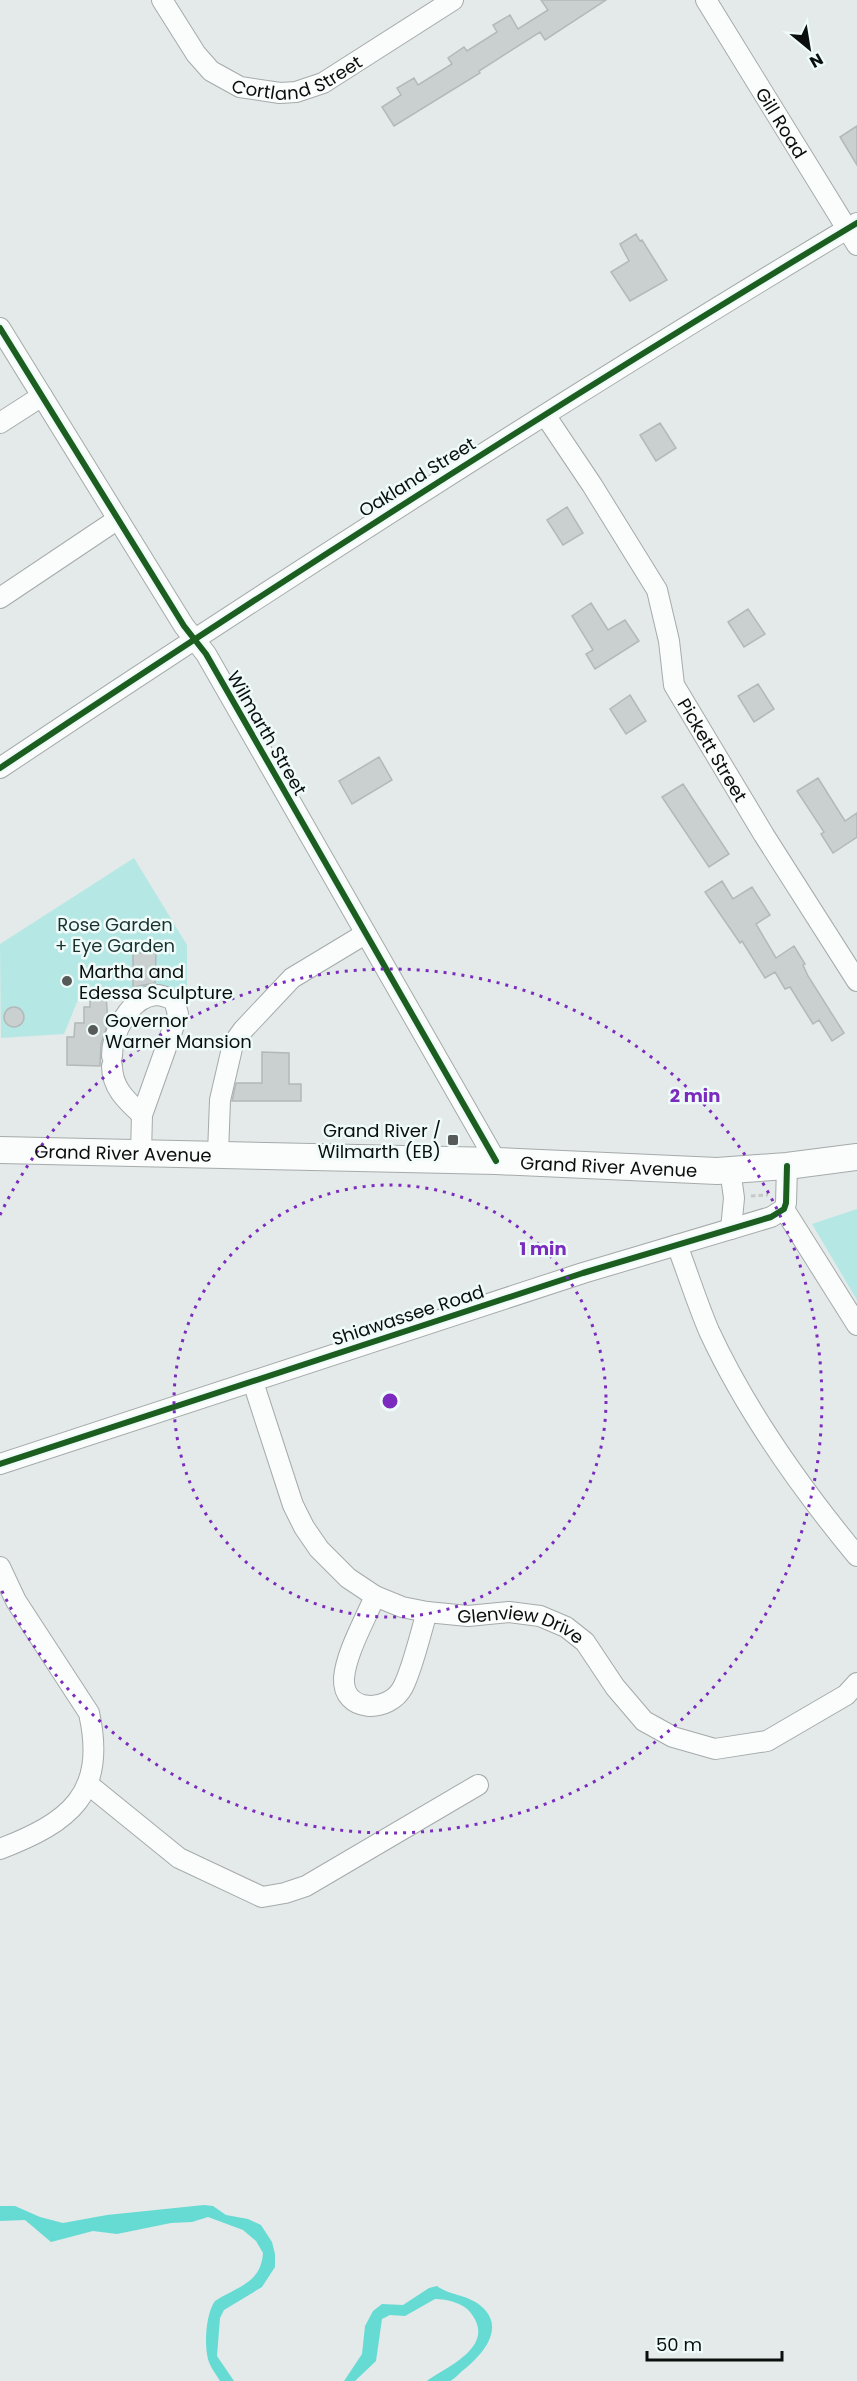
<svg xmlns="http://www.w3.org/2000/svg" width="857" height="2381" font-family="Poppins,sans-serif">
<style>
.green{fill:#b5e8e4}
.water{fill:#66dbd3}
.building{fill:#cacfcf;stroke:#b3b8b8;stroke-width:1.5}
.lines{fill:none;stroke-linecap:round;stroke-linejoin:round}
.minor-casing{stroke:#a5abaa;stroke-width:22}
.major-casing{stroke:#a5abaa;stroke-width:28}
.path{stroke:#c6c8c8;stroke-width:3;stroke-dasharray:4.5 3;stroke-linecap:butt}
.minor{stroke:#fbfcfc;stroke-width:20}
.major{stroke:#fbfcfc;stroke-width:26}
.cycleway-casing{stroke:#eefbf9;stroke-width:10}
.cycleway{stroke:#1b5e20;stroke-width:6}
.ring{fill:none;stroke:#7b2cbf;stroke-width:3;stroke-dasharray:3 6}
.poi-dot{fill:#565b5a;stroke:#eefbf9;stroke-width:2}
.labels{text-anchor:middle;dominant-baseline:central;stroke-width:5;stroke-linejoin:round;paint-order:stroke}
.street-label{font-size:18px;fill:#0a0e0d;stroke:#eefbf9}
.park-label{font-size:18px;fill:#193230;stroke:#eefbf9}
.poi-label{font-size:18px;fill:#0a0e0d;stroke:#eefbf9;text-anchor:start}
.centre{fill:#7b2cbf;stroke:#eefbf9;stroke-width:3}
.ring-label{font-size:18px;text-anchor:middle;font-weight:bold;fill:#7b2cbf;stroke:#eefbf9;stroke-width:5;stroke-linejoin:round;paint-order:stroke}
</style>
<rect width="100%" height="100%" fill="#e3eae9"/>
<!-- green -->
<path class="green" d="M 134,858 L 187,945 L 187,991 L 82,990 L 64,1034 L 1,1038 L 0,944 Z
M 857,1209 L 857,1300 L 812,1224 Z"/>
<!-- water -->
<path class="water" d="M 204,2205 L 213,2206 L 226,2215 L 248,2219 L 261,2225 L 272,2242 L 275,2254 L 275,2267 L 262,2287 L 224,2310 L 220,2318 L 217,2356 L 234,2381 L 220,2381 C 216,2374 210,2367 208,2359 C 204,2344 206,2313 215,2301 C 236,2287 261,2284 263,2253 L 256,2241 L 243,2230 L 208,2217 L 192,2222 L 171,2223 L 117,2234 L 93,2231 L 51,2242 L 25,2220 L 0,2221 L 0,2206 L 15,2206 L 40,2217 L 63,2223 L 107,2215 Z
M 437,2286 C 452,2297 472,2294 486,2311 C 504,2333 478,2359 461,2372 C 458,2375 453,2380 450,2381 C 444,2381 433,2381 427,2381 C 448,2366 498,2346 470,2312 C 463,2303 447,2299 435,2299 L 405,2316 L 390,2315 L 382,2319 L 376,2361 L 355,2381 L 344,2381 L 362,2354 L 365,2326 L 373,2311 L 382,2304 L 403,2305 L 429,2288 Z"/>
<!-- building -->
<path class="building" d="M 541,0 L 606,0 L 545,40 L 540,32 L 479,71 L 480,73 L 394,126 L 382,107 L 401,95 L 397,88 L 414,78 L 418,85 L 452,64 L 448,58 L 464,47 L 467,51 L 497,32 L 493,25 L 510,15 L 518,29 L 548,10 Z
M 857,126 L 857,165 L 840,137 Z
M 636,234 L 640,241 L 642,240 L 667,280 L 630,301 L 611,272 L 629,261 L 620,244 Z
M 660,423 L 676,448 L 656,461 L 640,435 Z
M 567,507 L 583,533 L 563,545 L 547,520 Z
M 591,603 L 608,630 L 625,620 L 639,641 L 595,669 L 586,654 L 593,650 L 572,616 Z
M 748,609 L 765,634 L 744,647 L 728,622 Z
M 758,684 L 774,709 L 754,722 L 738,696 Z
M 630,695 L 646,721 L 626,734 L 610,709 Z
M 379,757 L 392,780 L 352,804 L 339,781 Z
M 818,778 L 845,821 L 857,813 L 857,837 L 833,853 L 821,834 L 824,832 L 797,791 Z
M 683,784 L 729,854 L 709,867 L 662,797 Z
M 722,881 L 733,899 L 752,887 L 770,915 L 756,924 L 776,958 L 794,946 L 805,964 L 803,965 L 808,976 L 844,1033 L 832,1041 L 819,1020 L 813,1024 L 790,987 L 785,989 L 775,972 L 765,978 L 742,941 L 740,943 L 705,892 Z
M 133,953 L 156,953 L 155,983 L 133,987 Z
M 90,995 L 106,995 L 108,1023 L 101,1044 L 100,1066 L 67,1065 L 67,1037 L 74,1037 L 75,1023 L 84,1023 L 84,1007 L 90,1007 Z
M4 1017a10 10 0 1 1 20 0a10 10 0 1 1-20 0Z
M 262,1052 L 289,1053 L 289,1084 L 301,1084 L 301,1101 L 232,1101 L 236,1083 L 262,1083 Z"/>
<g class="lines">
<!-- minor casing -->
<g class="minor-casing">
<g id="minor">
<path id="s1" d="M 162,0 L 196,54 L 211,71 L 240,87 L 280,93 L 296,92 L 323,83 L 453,0"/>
<path id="s2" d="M 706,0 L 857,245"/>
<path d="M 0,328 L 184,626 L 206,654 L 496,1161"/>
<path id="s3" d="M 545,415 L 592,485 L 657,590 L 669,641 L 674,685 L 764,835 L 857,981"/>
<path d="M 0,423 L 42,396"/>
<path d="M 0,598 L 118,519"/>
<path d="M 0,768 C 282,580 567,397 857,223"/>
<path d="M 112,1056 C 112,1033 130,997 156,995 C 161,995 169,998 174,1000 L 178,1014 L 142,1115 L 141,1153"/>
<path d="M 112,1066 C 112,1088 127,1101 142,1115"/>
<path d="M 218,1154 L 220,1100 L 233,1044 L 243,1030 L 292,978 L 365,934"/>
<path d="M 730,1169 L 734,1198 L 731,1229"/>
<path d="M 784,1209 L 857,1325"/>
<path d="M 677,1245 C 688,1274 697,1303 709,1331 C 747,1413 800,1487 857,1556"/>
<path id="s4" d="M 253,1382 L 293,1505 L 304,1527 L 319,1549 L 348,1578 L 375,1596 L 402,1607 L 427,1612 L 468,1616 L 509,1612 L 540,1616 L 566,1627 L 585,1642 L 615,1687 L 644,1721 L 673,1737 L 715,1749 L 767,1741 L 846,1695 L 857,1683"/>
<path d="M 0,1464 L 583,1273 L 771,1217 L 784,1209 L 786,1203 L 787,1166"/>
<path d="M 0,1567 L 16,1601 L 89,1713 C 107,1794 70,1822 0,1849"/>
<path d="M 375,1596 C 365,1620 346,1653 344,1678 C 342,1713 389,1714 403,1687 C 413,1667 420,1635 427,1612"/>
<path d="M 89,1785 L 179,1858 L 262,1897 L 285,1893 L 306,1886 L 478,1785"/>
</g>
</g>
<!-- major casing -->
<g class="major-casing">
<g id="major">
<path id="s5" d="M 0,1150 L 496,1161 L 717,1171 L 787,1166 L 857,1157"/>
</g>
</g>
<!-- path -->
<path class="path" d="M 751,1196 L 768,1195"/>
<!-- minor -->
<use href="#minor" class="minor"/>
<!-- major -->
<use href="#major" class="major"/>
<!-- cycleway casing -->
<g class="cycleway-casing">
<path id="cycleway" d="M 0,328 L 184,626 L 206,654 L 496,1161
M 0,768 C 282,580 567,397 857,223
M 0,1464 L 583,1273 L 771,1217 L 784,1209 L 786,1203 L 787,1166"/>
</g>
<!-- cycleway -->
<use href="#cycleway" class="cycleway"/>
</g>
<!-- distance rings -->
<g class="ring">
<circle cx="390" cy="1401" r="216"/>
<path d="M0 1215A432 432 0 1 1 0 1587"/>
</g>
<!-- markers -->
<g class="poi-dot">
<circle cx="67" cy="981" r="6"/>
<circle cx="93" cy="1030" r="6"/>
<rect x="447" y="1134" width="12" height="12" rx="3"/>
</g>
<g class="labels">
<!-- street labels -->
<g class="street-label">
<text stroke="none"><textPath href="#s1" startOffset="180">Cortland Street</textPath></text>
<text stroke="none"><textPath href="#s2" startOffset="144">Gill Road</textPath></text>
<text transform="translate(417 477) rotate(-32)">Oakland Street</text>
<text transform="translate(267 733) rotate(60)">Wilmarth Street</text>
<text stroke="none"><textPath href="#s3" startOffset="380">Pickett Street</textPath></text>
<text stroke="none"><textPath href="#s5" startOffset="123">Grand River Avenue</textPath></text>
<text stroke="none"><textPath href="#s5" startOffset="609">Grand River Avenue</textPath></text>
<text transform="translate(408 1315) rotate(-18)">Shiawassee Road</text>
<text stroke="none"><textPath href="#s4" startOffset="405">Glenview Drive</textPath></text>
</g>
<!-- park labels -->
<g class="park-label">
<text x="115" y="924">Rose Garden<tspan x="115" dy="21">+ Eye Garden</tspan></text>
</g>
<!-- poi labels -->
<g class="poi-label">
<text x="79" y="971">Martha and<tspan x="79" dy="21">Edessa Sculpture</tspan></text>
<text x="105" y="1020">Governor<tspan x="105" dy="21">Warner Mansion</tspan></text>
<text x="441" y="1130" text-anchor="end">Grand River /<tspan x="441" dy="21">Wilmarth (EB)</tspan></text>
</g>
</g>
<circle cx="390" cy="1401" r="9" class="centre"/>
<g class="ring-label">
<text x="695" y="1102">2 min</text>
<text x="543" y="1255">1 min</text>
</g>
<!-- north arrow -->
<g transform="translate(809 48) rotate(150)" stroke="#eefbf9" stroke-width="4.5" paint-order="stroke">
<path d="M0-4.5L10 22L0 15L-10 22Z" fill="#0a0e0d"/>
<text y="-9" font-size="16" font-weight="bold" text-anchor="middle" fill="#0a0e0d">N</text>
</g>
<!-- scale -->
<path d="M647 2351v9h135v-9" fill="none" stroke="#0a0e0d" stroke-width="3"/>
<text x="656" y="2351" font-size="18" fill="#0a0e0d" stroke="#eefbf9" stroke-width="4.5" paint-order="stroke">50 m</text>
</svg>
